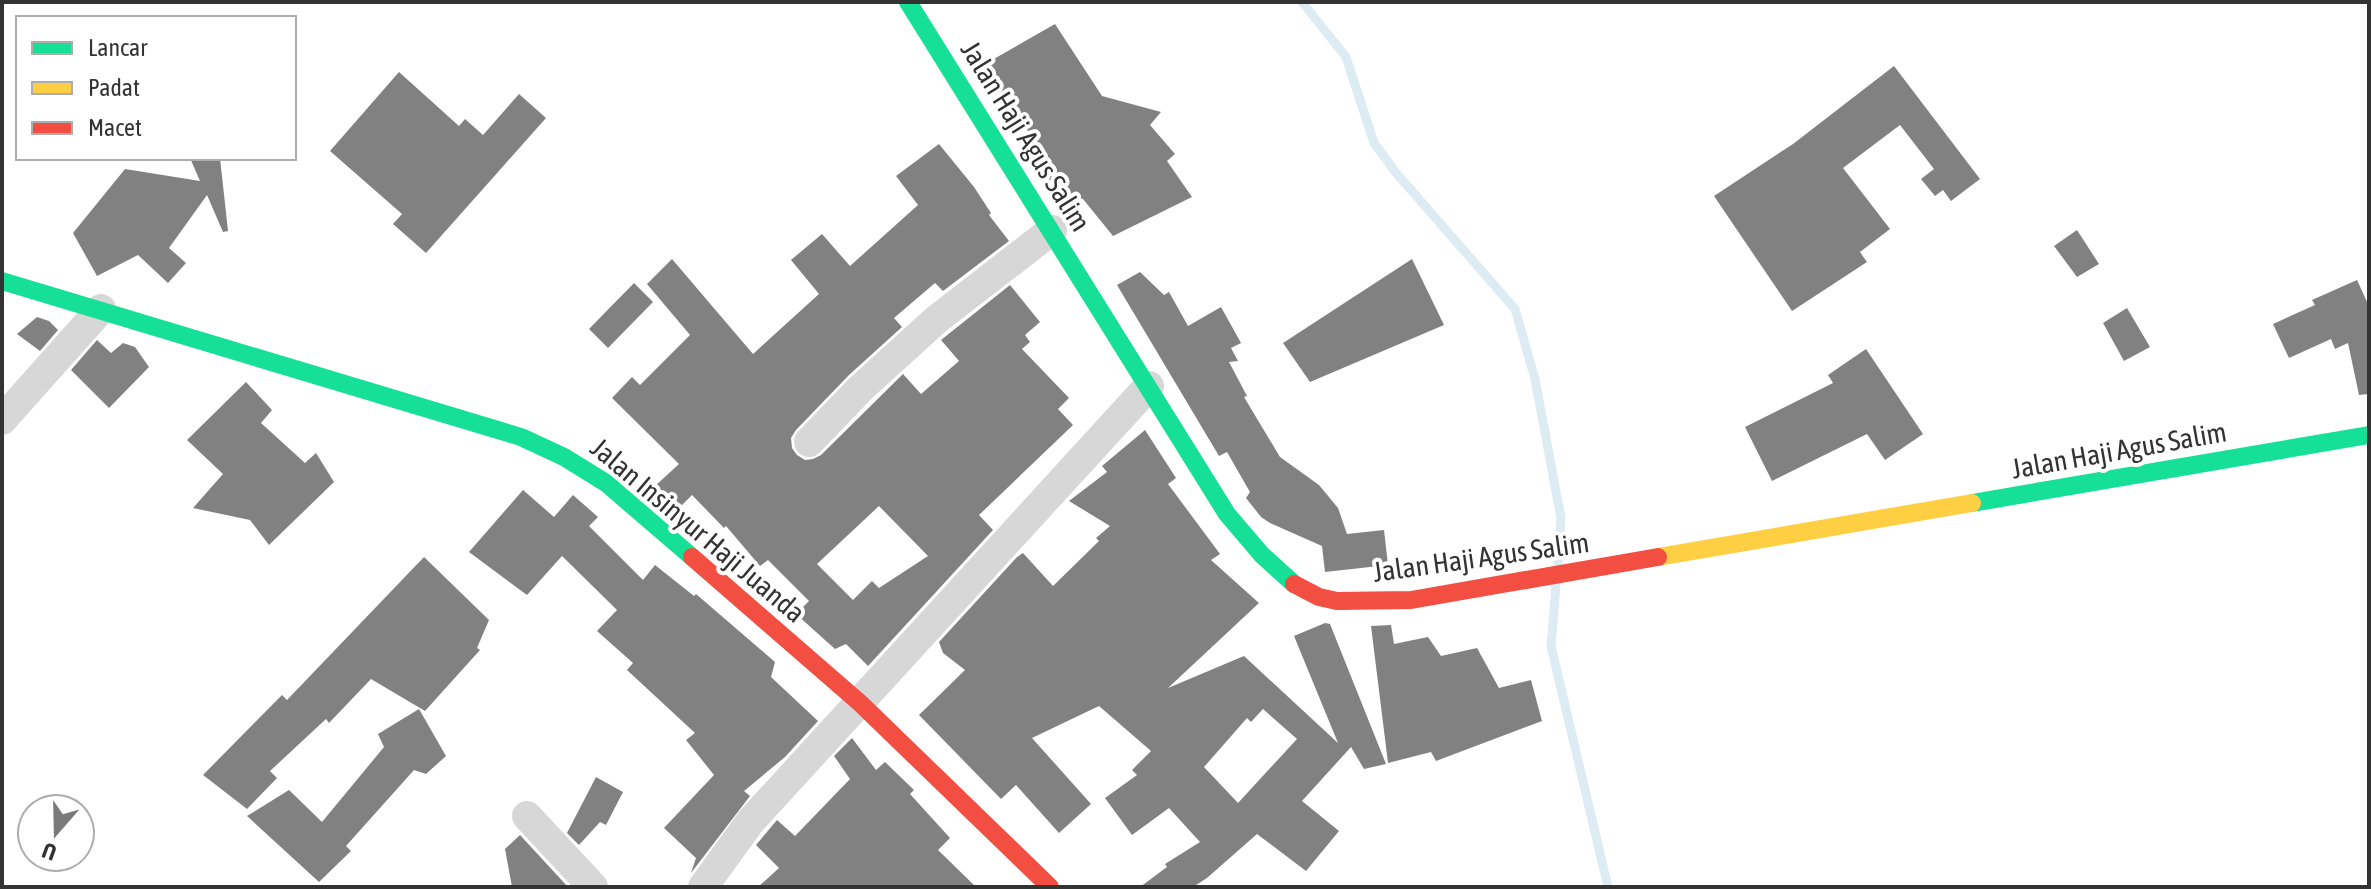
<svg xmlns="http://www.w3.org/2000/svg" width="2371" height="889" font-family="'Asap Condensed',sans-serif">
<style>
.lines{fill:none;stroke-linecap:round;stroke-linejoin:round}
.stream{stroke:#ddebf3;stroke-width:9}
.building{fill:#818181;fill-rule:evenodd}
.street{stroke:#d7d7d7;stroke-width:30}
.fast{stroke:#16e098;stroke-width:18}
.slow{stroke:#ffcf43;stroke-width:18}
.jam{stroke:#f24e42;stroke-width:18}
.labels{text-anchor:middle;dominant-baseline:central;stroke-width:8;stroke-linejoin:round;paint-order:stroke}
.street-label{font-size:28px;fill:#333;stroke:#fff}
</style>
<rect width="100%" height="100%" fill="#fff"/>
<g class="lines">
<!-- stream -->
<path class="stream" d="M 1302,2 L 1346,57 L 1374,143 L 1397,174 L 1515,309 L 1535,379 L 1561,518 L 1558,563
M 1556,585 L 1551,646 L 1608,887"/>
</g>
<!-- building -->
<path class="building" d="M 1055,24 L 1102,96 L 1161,112 L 1150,125 L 1175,154 L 1167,161 L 1192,197 L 1113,236 L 1083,199 L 1055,193 L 1042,171 L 1048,166 L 1017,112 L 1006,115 L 978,68 Z
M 1894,66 L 1980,179 L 1951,201 L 1943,190 L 1935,196 L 1921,179 L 1934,169 L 1900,125 L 1843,168 L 1890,229 L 1860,252 L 1867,262 L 1792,311 L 1714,196 L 1793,144 Z
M 399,72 L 459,126 L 465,119 L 483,135 L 519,94 L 546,118 L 426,253 L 393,224 L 402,214 L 330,151 Z
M 939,144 L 974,187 L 991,213 L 989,215 L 1009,241 L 943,291 L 935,283 L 894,318 L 902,327 L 849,375 L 796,430 L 791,438 L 792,448 L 797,455 L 805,460 L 813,459 L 821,455 L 903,374 L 921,394 L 959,361 L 941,340 L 1010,285 L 1040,322 L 1025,335 L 1030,342 L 1022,349 L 1069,398 L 1058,409 L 1073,425 L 979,515 L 993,530 L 868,666 L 846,644 L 835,649 L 796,614 L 809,601 L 768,560 L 760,566 L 726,526 L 724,528 L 692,495 L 678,509 L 655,486 L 679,464 L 612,398 L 632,377 L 640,385 L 690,335 L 647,284 L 672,259 L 753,354 L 819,294 L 791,260 L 822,234 L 850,266 L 918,205 L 896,176 ZM 879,506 L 928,556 L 879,588 L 872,581 L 853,600 L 817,564 Z
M 190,158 L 220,158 L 228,231 L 223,232 L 207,195 L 169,248 L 186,263 L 168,283 L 138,255 L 97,276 L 73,233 L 125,169 L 200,181 Z
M 2077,230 L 2099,264 L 2077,277 L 2054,246 Z
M 1412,259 L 1444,325 L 1310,382 L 1283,343 Z
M 1140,272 L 1164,295 L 1169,292 L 1188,326 L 1221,307 L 1241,343 L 1231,348 L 1238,361 L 1229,362 L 1247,396 L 1244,397 L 1280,457 L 1319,485 L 1338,508 L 1347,534 L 1384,530 L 1388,565 L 1325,572 L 1322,546 L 1270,523 L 1261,517 L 1246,498 L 1250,492 L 1227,452 L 1219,456 L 1117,285 Z
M 2357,280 L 2369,306 L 2369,394 L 2359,395 L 2348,343 L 2335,349 L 2331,339 L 2289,358 L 2273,324 L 2315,305 L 2312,300 Z
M 634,283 L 653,302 L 608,348 L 589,329 Z
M 2127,308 L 2150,347 L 2124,361 L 2103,323 Z
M 37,317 L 49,321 L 58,330 L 40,351 L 17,334 Z
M 97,340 L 111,353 L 123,343 L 135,347 L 149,367 L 109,408 L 71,370 Z
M 1866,349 L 1923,434 L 1885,460 L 1867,434 L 1772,481 L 1745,427 L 1833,383 L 1828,375 Z
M 246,382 L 272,410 L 261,423 L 305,463 L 316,453 L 334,482 L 269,545 L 250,520 L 193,508 L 223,474 L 187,440 Z
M 1145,430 L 1176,478 L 1168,484 L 1220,554 L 1211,560 L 1259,603 L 1168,688 L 1244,656 L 1338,743 L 1294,636 L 1325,623 L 1330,624 L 1386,764 L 1364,769 L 1351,747 L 1302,801 L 1339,831 L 1306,871 L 1257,834 L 1207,878 L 1193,887 L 1140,887 L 1167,867 L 1165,864 L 1200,842 L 1169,808 L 1132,835 L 1105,798 L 1137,775 L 1132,770 L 1151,751 L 1099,706 L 1032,738 L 1091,804 L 1059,833 L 1016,785 L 1001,799 L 919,715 L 965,670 L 943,653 L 939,642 L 1017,557 L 1023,553 L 1053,586 L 1099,541 L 1096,538 L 1110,526 L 1069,501 L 1107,472 L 1102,466 ZM 1263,709 L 1297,739 L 1238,803 L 1204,767 L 1247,718 L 1251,722 Z
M 523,490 L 554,517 L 573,495 L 598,517 L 589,526 L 643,580 L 655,565 L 694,596 L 696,594 L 775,662 L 771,677 L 818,721 L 785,757 L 744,791 L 750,796 L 691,873 L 696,858 L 664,828 L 714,775 L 686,740 L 695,733 L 627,670 L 633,663 L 597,631 L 617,610 L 562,556 L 527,595 L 469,552 Z
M 424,557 L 489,620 L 477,648 L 480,650 L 425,711 L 371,679 L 329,723 L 326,719 L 270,771 L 277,778 L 247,809 L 203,775 L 282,695 L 287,700 Z
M 1391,625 L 1394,644 L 1428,637 L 1441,656 L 1477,648 L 1499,688 L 1531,680 L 1542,721 L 1436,761 L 1431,752 L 1388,763 L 1371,626 Z
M 419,709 L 446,756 L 426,774 L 414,770 L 346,846 L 351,851 L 319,882 L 247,816 L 289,790 L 322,822 L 384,747 L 378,734 Z
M 852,738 L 876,770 L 885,762 L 914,790 L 910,794 L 950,838 L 938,850 L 976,887 L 758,887 L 779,868 L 756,845 L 777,820 L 795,836 L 850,779 L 834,756 Z
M 596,777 L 623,792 L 606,825 L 600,822 L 579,845 L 567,833 Z
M 520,835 L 568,887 L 512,887 L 505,849 Z"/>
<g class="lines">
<!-- street -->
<path class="street" d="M 2,420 L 101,309
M 809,442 L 861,388 L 936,320 L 1052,230
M 527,816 L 593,887
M 703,887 L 750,822 L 1149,386"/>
<!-- fast -->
<path class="fast" d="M 908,2 L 1227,514 L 1262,555 L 1294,584
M 2,281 L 521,437 L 564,457 L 606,483 L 692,557
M 1972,503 L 2369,435"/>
<!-- slow -->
<path class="slow" d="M 1658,557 L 1972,503"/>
<!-- jam -->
<path class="jam" d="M 692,557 L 860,703 L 1050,887
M 1294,584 L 1319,597 L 1337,601 L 1411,600 L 1658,557"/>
</g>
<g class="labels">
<!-- street labels -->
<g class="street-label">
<text transform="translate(1026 136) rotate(58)">Jalan Haji Agus Salim</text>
<text transform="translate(2119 450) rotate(-10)">Jalan Haji Agus Salim</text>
<text transform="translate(698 530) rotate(40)">Jalan Insinyur Haji Juanda</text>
<text transform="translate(1481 557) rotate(-8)">Jalan Haji Agus Salim</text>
</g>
</g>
<!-- border -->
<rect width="2371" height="889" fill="none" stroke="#333333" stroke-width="8"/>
<!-- legend -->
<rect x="16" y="16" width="280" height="144" fill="#ffffff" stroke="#adadad" stroke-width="2"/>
<rect x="32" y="42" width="40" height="12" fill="#16e098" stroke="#adadad" stroke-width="2"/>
<text x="88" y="56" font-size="24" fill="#333333">Lancar</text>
<rect x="32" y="82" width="40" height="12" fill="#ffcf43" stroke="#adadad" stroke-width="2"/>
<text x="88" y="96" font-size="24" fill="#333333">Padat</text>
<rect x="32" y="122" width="40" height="12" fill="#f24e42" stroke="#adadad" stroke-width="2"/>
<text x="88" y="136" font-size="24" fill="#333333">Macet</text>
<!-- north arrow -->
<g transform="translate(56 833) rotate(200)"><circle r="38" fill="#ffffff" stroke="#adadad" stroke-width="2"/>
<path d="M0-6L14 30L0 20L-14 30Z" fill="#7a7a7a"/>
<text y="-12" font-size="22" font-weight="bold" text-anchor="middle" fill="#333333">U</text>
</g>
</svg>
